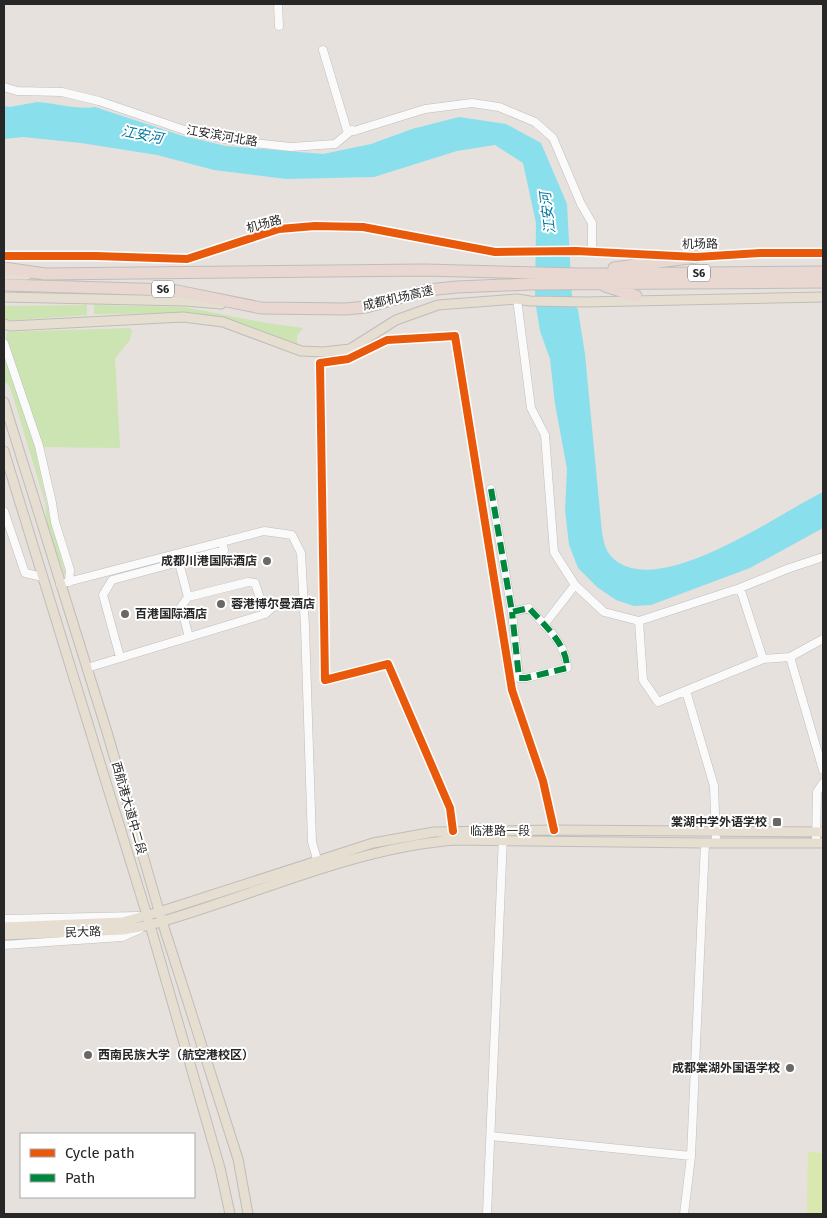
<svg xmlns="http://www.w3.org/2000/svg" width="827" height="1218" font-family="'Fira Sans','Noto Sans SC',sans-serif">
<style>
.green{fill:#cce3b2}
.pitch{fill:#d9e8af}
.water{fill:#8adfed}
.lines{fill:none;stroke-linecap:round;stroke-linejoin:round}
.minor-casing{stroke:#bfbebe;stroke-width:9}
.major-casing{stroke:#bfbdbb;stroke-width:11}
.highway-casing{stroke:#bfbdbb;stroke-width:13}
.minor{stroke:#fbfafa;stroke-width:8}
.major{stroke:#e6ded1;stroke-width:9}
.highway{stroke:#e8d8d1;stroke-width:11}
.quiet{stroke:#00873e;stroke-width:6;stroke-dasharray:12 6;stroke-linecap:butt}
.cycleway-casing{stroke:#fff;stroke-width:11}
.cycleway{stroke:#e8590c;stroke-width:8}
.poi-dot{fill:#6a6866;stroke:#fff;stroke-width:2}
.labels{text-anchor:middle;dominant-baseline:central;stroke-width:4;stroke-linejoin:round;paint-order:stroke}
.shield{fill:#fff;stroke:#686868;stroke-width:1}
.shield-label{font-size:11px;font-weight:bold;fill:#272727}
.street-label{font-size:12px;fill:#272727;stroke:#fff}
.poi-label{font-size:12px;font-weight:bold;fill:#272727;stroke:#fff;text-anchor:end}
.water-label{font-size:14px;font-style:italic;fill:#07799c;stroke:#fff}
</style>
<rect width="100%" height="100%" fill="#e6e1dc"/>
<!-- green -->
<path class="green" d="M 87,305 L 87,315 L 17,320 L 4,320 L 4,306 Z
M 94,305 L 184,307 L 266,323 L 303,328 L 297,335 L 297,346 L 221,319 L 193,313 L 94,314 Z
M 129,328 L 132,330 L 130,340 L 115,358 L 120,448 L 42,447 L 6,338 L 7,332 Z
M 4,356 L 16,389 L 35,448 L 49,514 L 66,575 L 64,574 C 57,553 44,529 46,506 L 13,396 L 8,383 L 4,384 Z"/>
<!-- pitch -->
<path class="pitch" d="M 808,1152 L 823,1153 L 823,1214 L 807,1214 Z"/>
<!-- water -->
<path class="water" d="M 37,102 C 55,103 79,110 95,107 L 183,136 L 226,146 L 323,154 L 371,144 L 412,129 L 459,117 L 506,124 L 541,143 L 567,204 L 572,298 L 578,310 L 585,354 L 601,522 C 602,532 603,546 610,555 C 653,605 779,513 823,492 L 823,528 L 750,568 L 651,605 L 634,606 L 616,600 L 597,587 L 578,568 L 569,545 L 565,510 L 567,469 L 555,404 L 550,359 L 540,331 L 535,300 L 536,223 L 523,163 L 495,145 L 457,151 L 374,177 L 286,179 L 214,170 L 157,155 L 81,143 L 23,137 L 4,139 L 4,106 L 10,107 Z"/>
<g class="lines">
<!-- minor casing -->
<g class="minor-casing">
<path id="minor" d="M 278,4 L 279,26
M 323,50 L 347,130 L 354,131 L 425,109 L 472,103 L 499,107 L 535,122 L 553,138 L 581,204 L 592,223 L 592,252
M 4,87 L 17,91 L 62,92 L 99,101 L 193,133 L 236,141 L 291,147 L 335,144 L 352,130
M 4,256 L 96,256 L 187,259 L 279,229 L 315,226 L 363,227 L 495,252 L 576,251 L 674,256
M 693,257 L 760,253 L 823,253
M 517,299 L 531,408 L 545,435 L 554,552 L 575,585 L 604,612 L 639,621 L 740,588 L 787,569 L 823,557
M 4,343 L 39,446 L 52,503 L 55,522 L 70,570 L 69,582
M 491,489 L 512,612 L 529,608 C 544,625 567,644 567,668 L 526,678 L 519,678 L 512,612
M 4,511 L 25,573 L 43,577
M 178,559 L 188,597 L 181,607 L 189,637
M 60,584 L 264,531 L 292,535 L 301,553 L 305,627 L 312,842 L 319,866
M 740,588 L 763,659
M 188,597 L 248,582 L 255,583 L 265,614
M 639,621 L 643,680 L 658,702 L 763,659 L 790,657 L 823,639
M 544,625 L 575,585
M 120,657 L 103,595 L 112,580 L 224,550 L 222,542
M 790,657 L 823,770
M 87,668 L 265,614 L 273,607 L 304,600
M 686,691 L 714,786 L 716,843
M 453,831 L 450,808 L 388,664 L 325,680 L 320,363 L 348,359 L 387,340 L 455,336 L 512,690 L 543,781 L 554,830
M 816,843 L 817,792 L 823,783
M 4,919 L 138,916
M 4,945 L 122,937 L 140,929
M 491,1136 L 691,1156
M 487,1214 L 503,837
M 684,1214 L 691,1156 L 705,843"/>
</g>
<!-- major casing -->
<g class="major-casing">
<path id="major" d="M 4,275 L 27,275
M 4,297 L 185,301 L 221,304
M 4,324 L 10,326 L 183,317 L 223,322 L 301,351 L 323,352 L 350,349 L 396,320 L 438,305 L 517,299 L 530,301 L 585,302 L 823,297
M 4,402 L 107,732 L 162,921 L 238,1159 L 248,1214
M 4,451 L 150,925 L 220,1168 L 230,1214
M 4,927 L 122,922 L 159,912 L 373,843 L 434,832 L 554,830 L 823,832
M 4,935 L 123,930 L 150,925 C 252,897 348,849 454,840 L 705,843 L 823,843"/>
</g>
<!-- highway casing -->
<g class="highway-casing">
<path id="highway" d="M 4,268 L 45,274 L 425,270 L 579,274 L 823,272
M 614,268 L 696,257
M 4,285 L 172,290 L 261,308 L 346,309 L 366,307 L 428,290 L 457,287 L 530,284 L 823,282
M 605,286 L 636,296"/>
</g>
<!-- minor -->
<use href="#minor" class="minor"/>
<!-- major -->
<use href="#major" class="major"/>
<!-- highway -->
<use href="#highway" class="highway"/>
<!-- quiet -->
<path class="quiet" d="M 491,489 L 512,612 L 529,608 C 544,625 567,644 567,668 L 526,678 L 519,678 L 512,612"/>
<!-- cycleway casing -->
<g class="cycleway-casing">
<path id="cycleway" d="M 4,256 L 96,256 L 187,259 L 279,229 L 315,226 L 363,227 L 495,252 L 576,251 L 696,257 L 760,253 L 823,253
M 453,831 L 450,808 L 388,664 L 325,680 L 320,363 L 348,359 L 387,340 L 455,336 L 512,690 L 543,781 L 554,830"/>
</g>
<!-- cycleway -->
<use href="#cycleway" class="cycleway"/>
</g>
<!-- markers -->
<g class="poi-dot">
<circle cx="267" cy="561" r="5"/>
<circle cx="221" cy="604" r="5"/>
<circle cx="125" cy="614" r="5"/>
<rect x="772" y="817" width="10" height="10" rx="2.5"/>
<circle cx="88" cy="1055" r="5"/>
<circle cx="790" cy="1068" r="5"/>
</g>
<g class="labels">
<!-- shield labels -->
<g class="shield">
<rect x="688" y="264.5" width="22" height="17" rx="4"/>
<rect x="152" y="280.5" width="22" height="17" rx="4"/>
</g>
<g class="shield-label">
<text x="699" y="273">S6</text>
<text x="163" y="289">S6</text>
</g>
<!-- street labels -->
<g class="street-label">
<text transform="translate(222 136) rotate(10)">江安滨河北路</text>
<text transform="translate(264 224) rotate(-15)">机场路</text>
<text transform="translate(700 244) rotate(-1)">机场路</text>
<text transform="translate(398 298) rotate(-13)">成都机场高速</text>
<text transform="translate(129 808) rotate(74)">西航港大道中二段</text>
<text x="500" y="831">临港路一段</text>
<text transform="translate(83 932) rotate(-2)">民大路</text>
</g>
<!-- poi labels -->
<g class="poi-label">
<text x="257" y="561">成都川港国际酒店</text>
<text x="231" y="604" text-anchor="start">蓉港博尔曼酒店</text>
<text x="135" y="614" text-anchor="start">百港国际酒店</text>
<text x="767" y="822">棠湖中学外语学校</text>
<text x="98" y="1055" text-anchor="start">西南民族大学（航空港校区）</text>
<text x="780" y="1068">成都棠湖外国语学校</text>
</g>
<!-- water labels -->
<g class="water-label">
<text transform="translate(142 135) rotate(11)">江安河</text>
<text transform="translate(548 213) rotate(-97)">江安河</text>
</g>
</g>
<!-- border -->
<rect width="827" height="1218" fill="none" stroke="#272727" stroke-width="10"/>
<!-- legend -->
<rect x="20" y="1133" width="175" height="65" fill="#ffffff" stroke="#a9a9a9"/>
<rect x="30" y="1149" width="25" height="8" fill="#e8590c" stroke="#a9a9a9"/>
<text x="65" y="1158" font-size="15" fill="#272727">Cycle path</text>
<rect x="30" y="1174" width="25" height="8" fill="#00873e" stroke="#a9a9a9"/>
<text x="65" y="1183" font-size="15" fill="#272727">Path</text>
</svg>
